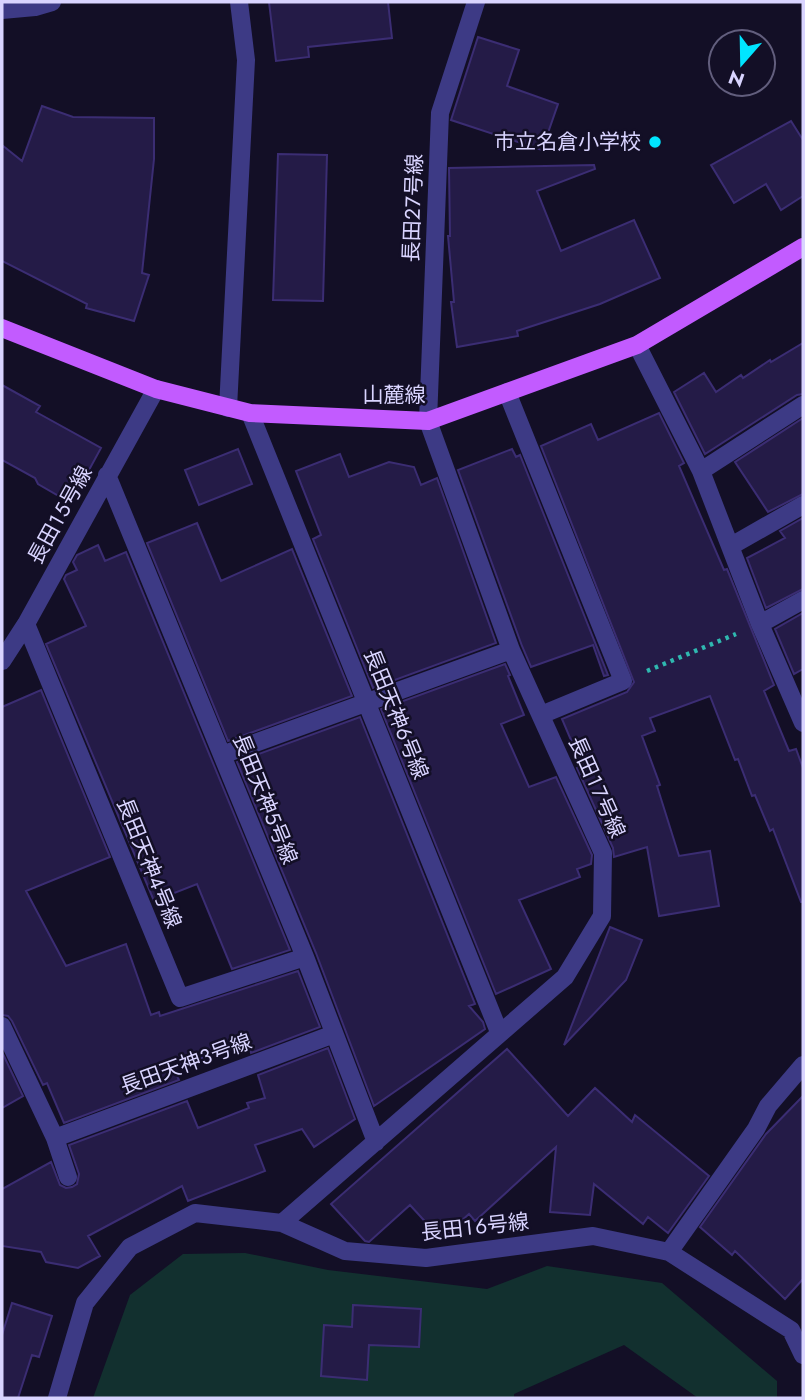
<svg xmlns="http://www.w3.org/2000/svg" width="805" height="1400" font-family="Jost,'Noto Sans JP',sans-serif">
<style>
.green{fill:#12302f}
.building{fill:#241b47;stroke:#3b2d73;stroke-width:2}
.lines{fill:none;stroke-linecap:round;stroke-linejoin:round}
.path{stroke:#2fb8b0;stroke-width:4.5;stroke-dasharray:3.5 5;stroke-linecap:butt}
.minor{stroke:#3d3a85;stroke-width:18}
.major{stroke:#c25bff;stroke-width:18}
.poi-dot{fill:#00e5ff;stroke:#130f26;stroke-width:2.5}
.labels{text-anchor:middle;dominant-baseline:central;stroke-width:5;stroke-linejoin:round;paint-order:stroke}
.poi-label{font-size:21px;fill:#d9d4ff;stroke:#130f26;text-anchor:end}
.street-label{font-size:21px;fill:#d9d4ff;stroke:#130f26}
</style>
<rect width="100%" height="100%" fill="#130f26"/>
<!-- green -->
<path class="green" d="M 245,1253 L 328,1270 L 487,1289 L 547,1266 L 662,1283 L 777,1381 L 777,1398 L 698,1398 L 624,1345 L 514,1394 L 514,1398 L 93,1398 L 130,1295 L 183,1254 Z"/>
<!-- building -->
<path class="building" d="M 269,2 L 388,2 L 392,38 L 308,47 L 309,57 L 276,61 Z
M 478,37 L 519,50 L 507,86 L 558,104 L 542,150 L 451,120 Z
M 42,106 L 73,117 L 154,118 L 154,159 L 142,273 L 149,275 L 134,321 L 86,308 L 87,304 L 2,261 L 2,145 L 22,161 Z
M 791,121 L 803,140 L 803,196 L 781,210 L 766,184 L 734,203 L 711,165 Z
M 278,154 L 327,155 L 323,301 L 273,300 Z
M 594,165 L 595,169 L 537,191 L 561,251 L 634,220 L 660,278 L 600,304 L 517,331 L 518,336 L 457,347 L 451,302 L 454,302 L 448,236 L 450,236 L 449,168 Z
M 803,343 L 803,394 L 797,395 L 705,454 L 674,392 L 704,373 L 716,392 L 741,375 L 743,378 L 770,360 L 771,362 Z
M 2,385 L 40,406 L 36,412 L 101,448 L 71,503 L 38,484 L 35,478 L 2,460 Z
M 659,413 L 684,463 L 679,466 L 724,570 L 727,569 L 774,685 L 764,691 L 789,751 L 796,749 L 803,768 L 803,902 L 801,902 L 773,829 L 770,831 L 755,795 L 752,796 L 738,759 L 735,760 L 710,696 L 650,718 L 655,731 L 642,736 L 660,785 L 657,786 L 679,856 L 710,851 L 719,906 L 659,916 L 647,847 L 614,857 L 613,848 L 577,768 L 582,766 L 562,719 L 627,692 L 634,682 L 541,446 L 591,424 L 598,440 Z
M 803,418 L 803,494 L 768,512 L 735,462 Z
M 238,449 L 252,484 L 199,505 L 185,470 Z
M 512,449 L 516,457 L 520,455 L 608,675 L 604,676 L 593,645 L 531,667 L 522,646 L 458,470 Z
M 340,454 L 349,477 L 389,462 L 414,467 L 421,485 L 437,478 L 496,643 L 373,688 L 313,539 L 321,535 L 296,471 Z
M 803,518 L 803,589 L 766,608 L 747,558 L 785,538 L 780,531 Z
M 197,523 L 221,581 L 292,549 L 352,696 L 228,741 L 147,543 Z
M 98,545 L 105,561 L 126,552 L 290,950 L 232,969 L 197,884 L 154,901 L 46,644 L 86,626 L 64,579 L 66,575 L 77,570 L 73,562 L 77,555 Z
M 803,613 L 803,669 L 794,674 L 775,629 Z
M 505,664 L 510,675 L 508,676 L 524,715 L 501,724 L 529,787 L 556,777 L 592,855 L 591,864 L 577,869 L 580,877 L 519,900 L 551,969 L 496,994 L 381,709 Z
M 41,690 L 110,857 L 26,891 L 66,966 L 126,944 L 151,1015 L 159,1012 L 160,1016 L 298,971 L 320,1027 L 251,1053 L 248,1044 L 173,1067 L 179,1080 L 64,1123 L 47,1083 L 43,1085 L 12,1021 L 8,1016 L 2,1015 L 2,707 Z
M 360,717 L 475,1004 L 469,1006 L 483,1022 L 485,1029 L 374,1106 L 316,953 L 237,762 Z
M 610,927 L 642,940 L 626,980 L 564,1045 Z
M 328,1048 L 355,1119 L 314,1147 L 302,1129 L 255,1145 L 265,1171 L 188,1201 L 182,1186 L 88,1236 L 100,1256 L 78,1268 L 46,1262 L 41,1252 L 2,1246 L 2,1189 L 51,1162 L 60,1185 L 66,1188 L 72,1187 L 77,1184 L 79,1174 L 69,1145 L 187,1101 L 198,1128 L 249,1108 L 247,1103 L 265,1098 L 258,1075 Z
M 507,1049 L 568,1116 L 595,1088 L 632,1122 L 635,1115 L 709,1176 L 668,1233 L 648,1217 L 643,1224 L 594,1184 L 590,1215 L 550,1212 L 556,1147 L 475,1221 L 469,1214 L 441,1239 L 410,1205 L 369,1242 L 365,1241 L 331,1204 Z
M 2,1052 L 23,1096 L 2,1108 Z
M 803,1096 L 803,1279 L 785,1299 L 735,1251 L 732,1255 L 700,1227 L 766,1134 Z
M 12,1303 L 52,1316 L 39,1357 L 32,1355 L 18,1398 L 2,1398 L 2,1335 Z
M 353,1305 L 421,1309 L 419,1347 L 369,1345 L 367,1380 L 321,1376 L 324,1325 L 352,1327 Z"/>
<g class="lines">
<!-- path -->
<path class="path" d="M 647,671 L 736,634"/>
<!-- minor -->
<path class="minor" d="M 2,10 L 35,7 L 52,2
M 637,345 L 701,471 L 760,624 L 803,723
M 507,392 L 623,681 L 541,715
M 228,408 L 246,60 L 239,2
M 250,413 L 499,1032
M 701,471 L 803,405
M 107,475 L 305,957 L 376,1142
M 731,546 L 803,505
M 26,624 L 180,998 L 305,957
M 760,624 L 803,600
M 2,661 L 26,624 L 156,389
M 222,755 L 511,650
M 2,1026 L 55,1138 L 68,1177
M 55,1138 L 334,1034
M 282,1223 L 565,977 L 602,916 L 603,853 L 511,650 L 428,421 L 440,113 L 476,2
M 669,1252 L 756,1129 L 768,1106 L 803,1065
M 57,1398 L 85,1303 L 130,1247 L 195,1213 L 282,1223 L 345,1251 L 426,1258 L 593,1236 L 669,1252 L 791,1330 L 803,1355"/>
<!-- major -->
<path class="major" d="M 2,328 L 156,389 L 250,413 L 428,421 L 637,345 L 803,247"/>
</g>
<!-- markers -->
<circle class="poi-dot" cx="655" cy="142" r="7"/>
<g class="labels">
<!-- poi labels -->
<g class="poi-label">
<text x="641" y="142">市立名倉小学校</text>
</g>
<!-- street labels -->
<g class="street-label">
<text transform="translate(413 208) rotate(-88)">長田２７号線</text>
<text x="394" y="395">山麓線</text>
<text transform="translate(60 515) rotate(-61)">長田１５号線</text>
<text transform="translate(396 714) rotate(68)">長田天神６号線</text>
<text transform="translate(597 787) rotate(66)">長田１７号線</text>
<text transform="translate(265 799) rotate(68)">長田天神５号線</text>
<text transform="translate(149 863) rotate(68)">長田天神４号線</text>
<text transform="translate(186 1064) rotate(-20)">長田天神３号線</text>
<text transform="translate(475 1227) rotate(-6)">長田１６号線</text>
</g>
</g>
<!-- border -->
<rect width="805" height="1400" fill="none" stroke="#d9d4ff" stroke-width="7"/>
<!-- north arrow -->
<g transform="translate(742 63) rotate(200)"><circle r="33" fill="#130f26" stroke="#625e7d" stroke-width="2"/>
<path d="M0-5L12 26L0 18L-12 26Z" fill="#00e5ff"/>
<text y="-10" font-size="19" font-weight="bold" text-anchor="middle" fill="#d9d4ff">N</text>
</g>
</svg>
